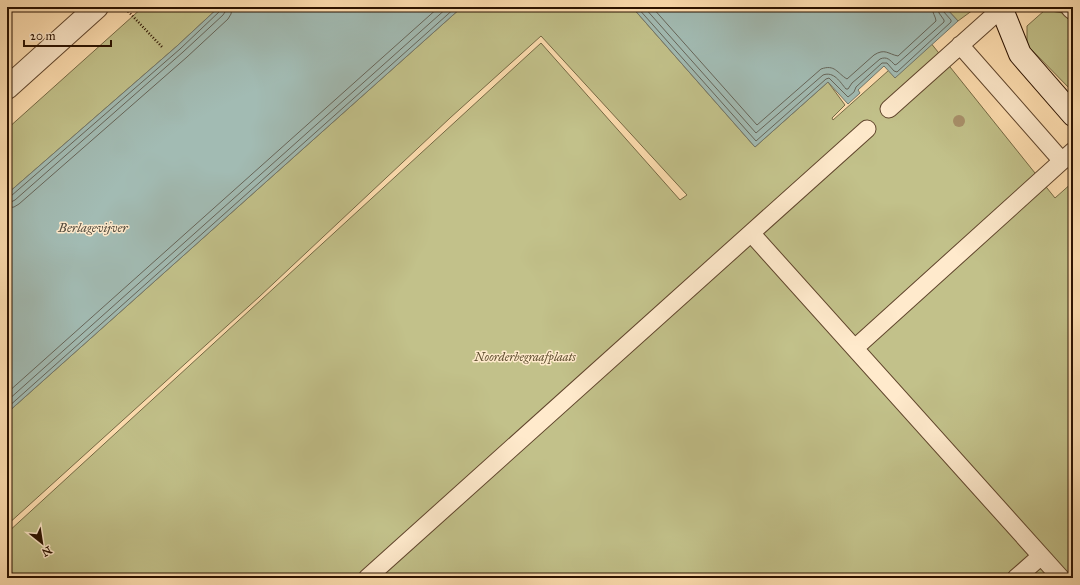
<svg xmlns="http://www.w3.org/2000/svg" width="1080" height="585" font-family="'IM FELL Great Primer',serif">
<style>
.green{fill:#c2c18a;stroke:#766a45}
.water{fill:#a2bbb3;stroke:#72776b}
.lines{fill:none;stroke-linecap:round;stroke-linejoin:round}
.shore{stroke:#66665a;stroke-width:1}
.lane-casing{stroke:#60452c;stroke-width:19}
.street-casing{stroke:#60452c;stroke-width:24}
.secondary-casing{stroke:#2b1200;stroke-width:24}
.path{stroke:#2b1200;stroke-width:2.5;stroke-dasharray:1 2;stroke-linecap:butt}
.lane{stroke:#ffeacc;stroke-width:17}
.street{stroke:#ffeacc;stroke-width:22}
.secondary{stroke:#ffeacc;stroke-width:22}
.tree{fill:#a8906a}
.labels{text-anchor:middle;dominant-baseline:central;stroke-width:3;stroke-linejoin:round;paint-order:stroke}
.park-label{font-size:12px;font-style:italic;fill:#604f30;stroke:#ffeacc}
.water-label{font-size:13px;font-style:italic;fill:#554d3f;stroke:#ffeacc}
</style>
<rect width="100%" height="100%" fill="#ffdfb1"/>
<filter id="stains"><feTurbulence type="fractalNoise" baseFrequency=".005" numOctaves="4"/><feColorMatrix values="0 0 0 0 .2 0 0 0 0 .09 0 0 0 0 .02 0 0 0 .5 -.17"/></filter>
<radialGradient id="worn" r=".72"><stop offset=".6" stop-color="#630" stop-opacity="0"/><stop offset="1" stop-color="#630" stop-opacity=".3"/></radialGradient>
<!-- green -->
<path class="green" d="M 143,7 L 219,7 L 177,46 L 7,194 L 7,129 Z
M 462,7 L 632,7 L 755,147 L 828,82 L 845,105 L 832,118 L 833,120 L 926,37 L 1055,198 L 1073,182 L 1073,578 L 7,578 L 7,533 L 541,43 L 680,200 L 687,195 L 541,36 L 450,118 L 259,297 L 7,525 L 7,413 Z
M 945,7 L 977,7 L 958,21 Z
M 1045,10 L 1063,13 L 1073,24 L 1073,92 L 1027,45 L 1027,26 Z"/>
<!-- water -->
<path class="water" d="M 219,7 L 462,7 L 7,413 L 7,194 L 177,46 Z
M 632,7 L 945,7 L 958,21 L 895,78 L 884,66 L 858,90 L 860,93 L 848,104 L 828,82 L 755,147 Z"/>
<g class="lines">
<!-- shore -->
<path class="shore" d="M 637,7 L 756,141 L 826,79 L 829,78 L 848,97 L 854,92 L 856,87 L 882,63 L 887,63 L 894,71 L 897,72 L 951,22 L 951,20 L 943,11 L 943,7
M 644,7 L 756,133 L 823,75 C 834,71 840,82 846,89 L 848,89 L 852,83 L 880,59 C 887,56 890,60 895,65 L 897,64 L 944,22 L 944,20 L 939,13 L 938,7
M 652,7 L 757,125 L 821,69 C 835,64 837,73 847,79 L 874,55 C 885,48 888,54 898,56 L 936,21 C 936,17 932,13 932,7
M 7,197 L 11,196 L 180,49 L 220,11 L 221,7
M 7,202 L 11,202 L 15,200 L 183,52 L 223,15 L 225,12 L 226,7
M 7,208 L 14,207 L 19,204 L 187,57 L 228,19 L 231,14 L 232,7
M 7,393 L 439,7
M 7,401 L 448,7
M 7,408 L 456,7"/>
<!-- lane casing -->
<g class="lane-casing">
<path id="lane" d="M 960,45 L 1062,161
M 889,109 L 1002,8
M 751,233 L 867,129
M 855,348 L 1073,151
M 367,578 L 751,233 L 1061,578
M 1016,578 L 1041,556"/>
</g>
<!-- street casing -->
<g class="street-casing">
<path id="street" d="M 1072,7 L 1073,8
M 7,88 L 97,7"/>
</g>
<!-- secondary casing -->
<g class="secondary-casing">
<path id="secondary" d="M 1001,7 L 1020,54 L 1073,115"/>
</g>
<!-- path -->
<path class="path" d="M 124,7 L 163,48"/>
<!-- lane -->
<use href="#lane" class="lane"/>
<!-- street -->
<use href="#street" class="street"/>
<!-- secondary -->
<use href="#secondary" class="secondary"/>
</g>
<!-- trees -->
<circle class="tree" cx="959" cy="121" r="6"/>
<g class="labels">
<!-- park labels -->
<g class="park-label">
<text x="525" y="357">Noorderbegraafplaats</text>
</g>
<!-- water labels -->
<g class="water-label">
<text x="93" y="228">Berlagevijver</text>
</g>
</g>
<!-- margin -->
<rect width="1080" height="585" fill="none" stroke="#ffdfb1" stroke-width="24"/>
<rect x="8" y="8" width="1064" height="569" fill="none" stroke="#2b1200" stroke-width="2"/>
<rect x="12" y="12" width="1056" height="561" fill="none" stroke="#2b1200"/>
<!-- north arrow -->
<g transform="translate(42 543) rotate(150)" stroke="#ffeacc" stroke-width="3" paint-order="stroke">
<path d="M0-3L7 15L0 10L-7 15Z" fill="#2b1200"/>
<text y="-6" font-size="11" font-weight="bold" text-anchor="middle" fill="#2b1200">N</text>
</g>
<!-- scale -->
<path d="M24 40v6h87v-6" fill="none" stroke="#2b1200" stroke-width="2"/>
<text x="30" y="40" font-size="12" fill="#2b1200" stroke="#ffeacc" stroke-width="3" paint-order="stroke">20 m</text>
<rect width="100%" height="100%" filter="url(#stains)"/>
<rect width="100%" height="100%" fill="url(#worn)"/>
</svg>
